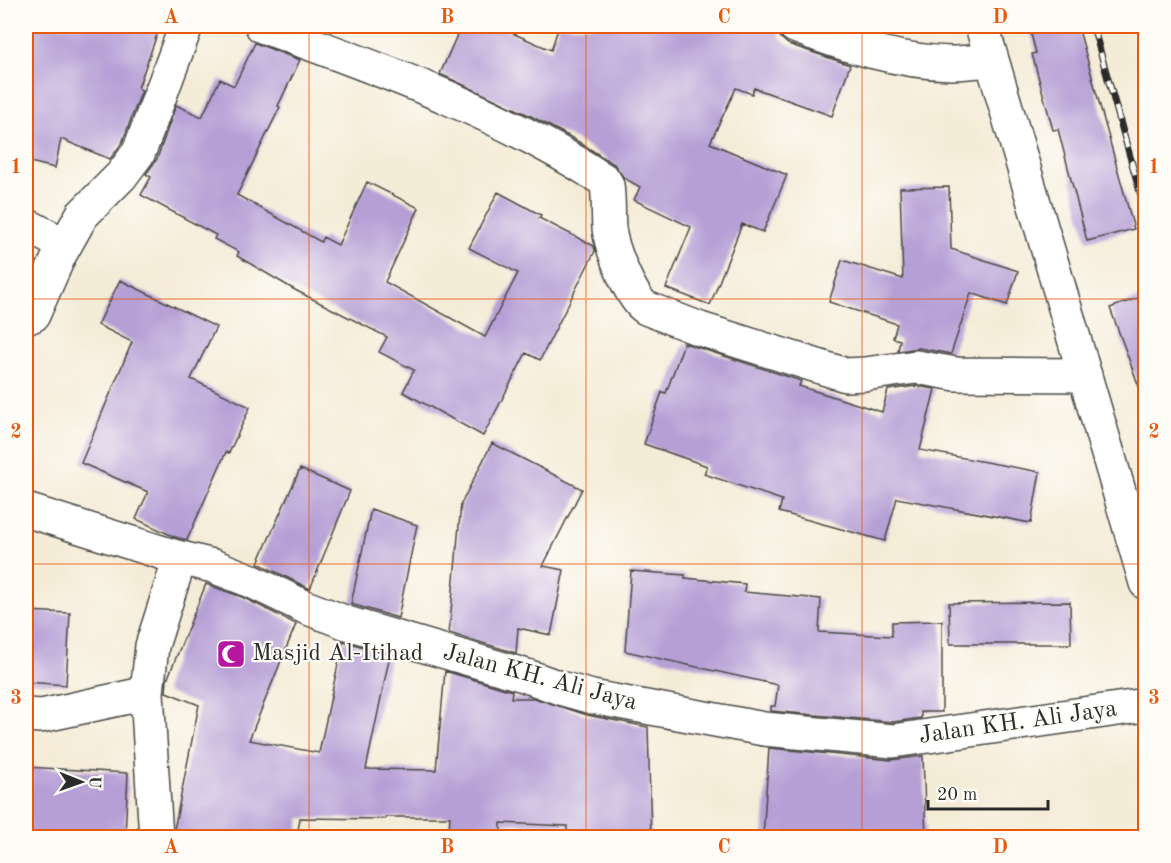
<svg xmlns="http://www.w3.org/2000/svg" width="1171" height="863" font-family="'Old Standard TT',serif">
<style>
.building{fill:#b69fd5}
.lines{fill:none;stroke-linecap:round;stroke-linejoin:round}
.street-casing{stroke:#494845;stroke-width:36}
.street{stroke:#fff;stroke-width:33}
.rail-casing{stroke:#2b2b2b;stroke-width:7}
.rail{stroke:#fdfcf7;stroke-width:4.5;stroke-dasharray:14;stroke-linecap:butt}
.grid{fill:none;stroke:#e8590c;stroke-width:1.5;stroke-opacity:0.55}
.labels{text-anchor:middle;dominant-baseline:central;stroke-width:4.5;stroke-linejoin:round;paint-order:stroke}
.poi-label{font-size:24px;fill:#2b2b2b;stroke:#fdfcf7;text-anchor:start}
.street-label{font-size:24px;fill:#2b2b2b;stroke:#fdfcf7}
.neatline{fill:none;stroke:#e8590c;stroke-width:2}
.grid-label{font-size:20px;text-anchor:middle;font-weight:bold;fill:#e8590c}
</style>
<rect width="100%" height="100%" fill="#fdfcf7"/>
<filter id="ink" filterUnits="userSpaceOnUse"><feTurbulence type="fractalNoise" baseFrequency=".0167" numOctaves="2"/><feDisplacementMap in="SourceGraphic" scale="12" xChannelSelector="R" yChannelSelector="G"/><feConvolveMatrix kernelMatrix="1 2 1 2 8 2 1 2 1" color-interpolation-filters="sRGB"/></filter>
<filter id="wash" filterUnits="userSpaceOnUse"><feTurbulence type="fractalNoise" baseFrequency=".008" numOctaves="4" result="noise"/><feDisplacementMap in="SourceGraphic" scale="24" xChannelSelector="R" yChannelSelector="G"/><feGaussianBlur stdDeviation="1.35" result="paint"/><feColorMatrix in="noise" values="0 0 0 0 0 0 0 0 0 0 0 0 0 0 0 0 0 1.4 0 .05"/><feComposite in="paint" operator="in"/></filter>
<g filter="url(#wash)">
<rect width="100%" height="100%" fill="#f5ecd8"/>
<g id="blocks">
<!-- building -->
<path class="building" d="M 26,26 L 160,26 L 138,88 L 142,90 L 122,143 L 110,159 L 61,139 L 55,168 L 26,161 Z
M 461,26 L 496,26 L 551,50 L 559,26 L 765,26 L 777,30 L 781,38 L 788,44 L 850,65 L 832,116 L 754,88 L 752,94 L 736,88 L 710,143 L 787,175 L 763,232 L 742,224 L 710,305 L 666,288 L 691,227 L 634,200 L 640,187 L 624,178 L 614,164 L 574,139 L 531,116 L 440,74 Z
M 1029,26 L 1078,26 L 1134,229 L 1087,241 L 1058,129 L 1053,130 L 1032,54 L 1036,53 Z
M 255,43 L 300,60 L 278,106 L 280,107 L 237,195 L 321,242 L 323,237 L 338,245 L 367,182 L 419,208 L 385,282 L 485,337 L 518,273 L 469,248 L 498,192 L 541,215 L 539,218 L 594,246 L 595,251 L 540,360 L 526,353 L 483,436 L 403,392 L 414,370 L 379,352 L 387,337 L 295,290 L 237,256 L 239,252 L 214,239 L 216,235 L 141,195 L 151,177 L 146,174 L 157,159 L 176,105 L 202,117 L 220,79 L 234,86 Z
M 949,187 L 951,249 L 1018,271 L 1007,305 L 971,293 L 951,354 L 919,348 L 898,351 L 900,340 L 893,338 L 897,324 L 829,302 L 842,260 L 903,279 L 900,188 Z
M 120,280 L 216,327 L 191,379 L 250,407 L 229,453 L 226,452 L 187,540 L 175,537 L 136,519 L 148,492 L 81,463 L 132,342 L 98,325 Z
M 1146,295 L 1146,395 L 1142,395 L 1110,308 Z
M 684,343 L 801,381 L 799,386 L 882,412 L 888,390 L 916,386 L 935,389 L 920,450 L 1040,472 L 1031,523 L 897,498 L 885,541 L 779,512 L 782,500 L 704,474 L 707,466 L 644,444 L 662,392 L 666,393 Z
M 492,443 L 582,489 L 543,566 L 564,570 L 551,635 L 518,628 L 516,653 L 449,633 L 461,504 Z
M 300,469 L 350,491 L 310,589 L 258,563 Z
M 371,509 L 417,525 L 398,618 L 351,604 Z
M 631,571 L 685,575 L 685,578 L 745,584 L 744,592 L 821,599 L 819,632 L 892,636 L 892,622 L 942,621 L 942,712 L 921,712 L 921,718 L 893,722 L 771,711 L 771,706 L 775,706 L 778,685 L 625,651 Z
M 206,584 L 242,597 L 296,624 L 249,740 L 319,753 L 343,641 L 390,655 L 366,769 L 436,770 L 445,671 L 512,691 L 511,698 L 534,698 L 587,715 L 648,727 L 651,837 L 567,837 L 567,826 L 501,823 L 501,834 L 449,831 L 450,817 L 385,817 L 385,819 L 300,818 L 297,837 L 175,837 L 174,830 L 199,705 L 166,692 L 167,680 Z
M 1070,602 L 1071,644 L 950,644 L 949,603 Z
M 26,611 L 70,613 L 66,685 L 26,682 Z
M 769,748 L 891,760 L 923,756 L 926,837 L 763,837 Z
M 26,767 L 128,773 L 125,837 L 26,837 Z"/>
</g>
</g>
<g filter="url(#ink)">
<use href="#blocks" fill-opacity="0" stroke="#494845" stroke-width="1.5"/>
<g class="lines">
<!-- street casing -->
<g class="street-casing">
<path id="street" d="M 262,26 C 379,69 499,111 604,180 L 607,185 C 609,199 608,213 609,228 C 611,247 630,298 646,308 L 700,329 L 846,375 L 865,374 L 916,367 L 956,374 L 1085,375
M 795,26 C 844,45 898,62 951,63 C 965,63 979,61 992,60
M 982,26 L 1146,583
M 26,225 L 65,245
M 26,318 L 33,315 L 59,256 L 82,215 L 121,176 L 139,152 L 186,26
M 26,510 L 173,556 L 213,566 L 249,580 L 305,607 L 347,623 L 527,676 L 560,688 L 592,697 L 764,729 L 893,741 L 1146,705
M 147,693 L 156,838
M 26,715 L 41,716 L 147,693 L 152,646 L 180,558"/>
</g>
<!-- street -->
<use href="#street" class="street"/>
<!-- rail casing -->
<g class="rail-casing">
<path id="rail" d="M 1093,26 L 1146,213"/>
</g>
<!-- rail -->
<use href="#rail" class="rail"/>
</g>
</g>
<!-- grid -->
<path class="grid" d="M 309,26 L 309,838M 586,26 L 586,838M 862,26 L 862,838M 26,299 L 1146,299M 26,564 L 1146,564"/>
<!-- icons -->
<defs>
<g id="mosque-square" transform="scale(1.5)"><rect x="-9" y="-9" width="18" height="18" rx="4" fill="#b5179e" stroke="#fdfcf7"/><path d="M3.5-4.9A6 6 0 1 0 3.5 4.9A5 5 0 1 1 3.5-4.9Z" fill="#fff"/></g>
</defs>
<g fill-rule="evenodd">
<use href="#mosque-square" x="231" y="654"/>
</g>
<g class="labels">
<!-- poi labels -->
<g class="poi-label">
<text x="252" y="654">Masjid Al-Itihad</text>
</g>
<!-- street labels -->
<g class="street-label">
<text transform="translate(540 678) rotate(15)">Jalan KH. Ali Jaya</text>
<text transform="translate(1018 723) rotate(-8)">Jalan KH. Ali Jaya</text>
</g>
</g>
<!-- margin -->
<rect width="1171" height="863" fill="none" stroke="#fdfcf7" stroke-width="66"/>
<!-- north arrow -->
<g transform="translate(81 782) rotate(91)" stroke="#fdfcf7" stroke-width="4.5" paint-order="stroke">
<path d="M0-4.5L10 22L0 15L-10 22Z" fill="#2b2b2b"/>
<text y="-9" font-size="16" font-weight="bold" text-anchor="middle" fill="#2b2b2b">U</text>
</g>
<!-- scale -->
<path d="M928 800v9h120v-9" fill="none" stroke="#2b2b2b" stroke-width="3"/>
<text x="937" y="800" font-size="18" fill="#2b2b2b" stroke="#fdfcf7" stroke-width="4.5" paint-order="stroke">20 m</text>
<rect x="33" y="33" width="1105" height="797" class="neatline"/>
<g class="grid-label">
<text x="171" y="23">A</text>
<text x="447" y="23">B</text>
<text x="724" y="23">C</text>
<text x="1000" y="23">D</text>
<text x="16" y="173">1</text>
<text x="1154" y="173">1</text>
<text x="16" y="438">2</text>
<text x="1154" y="438">2</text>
<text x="16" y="704">3</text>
<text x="1154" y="704">3</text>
<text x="171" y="853">A</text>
<text x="447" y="853">B</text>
<text x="724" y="853">C</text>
<text x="1000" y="853">D</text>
</g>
</svg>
